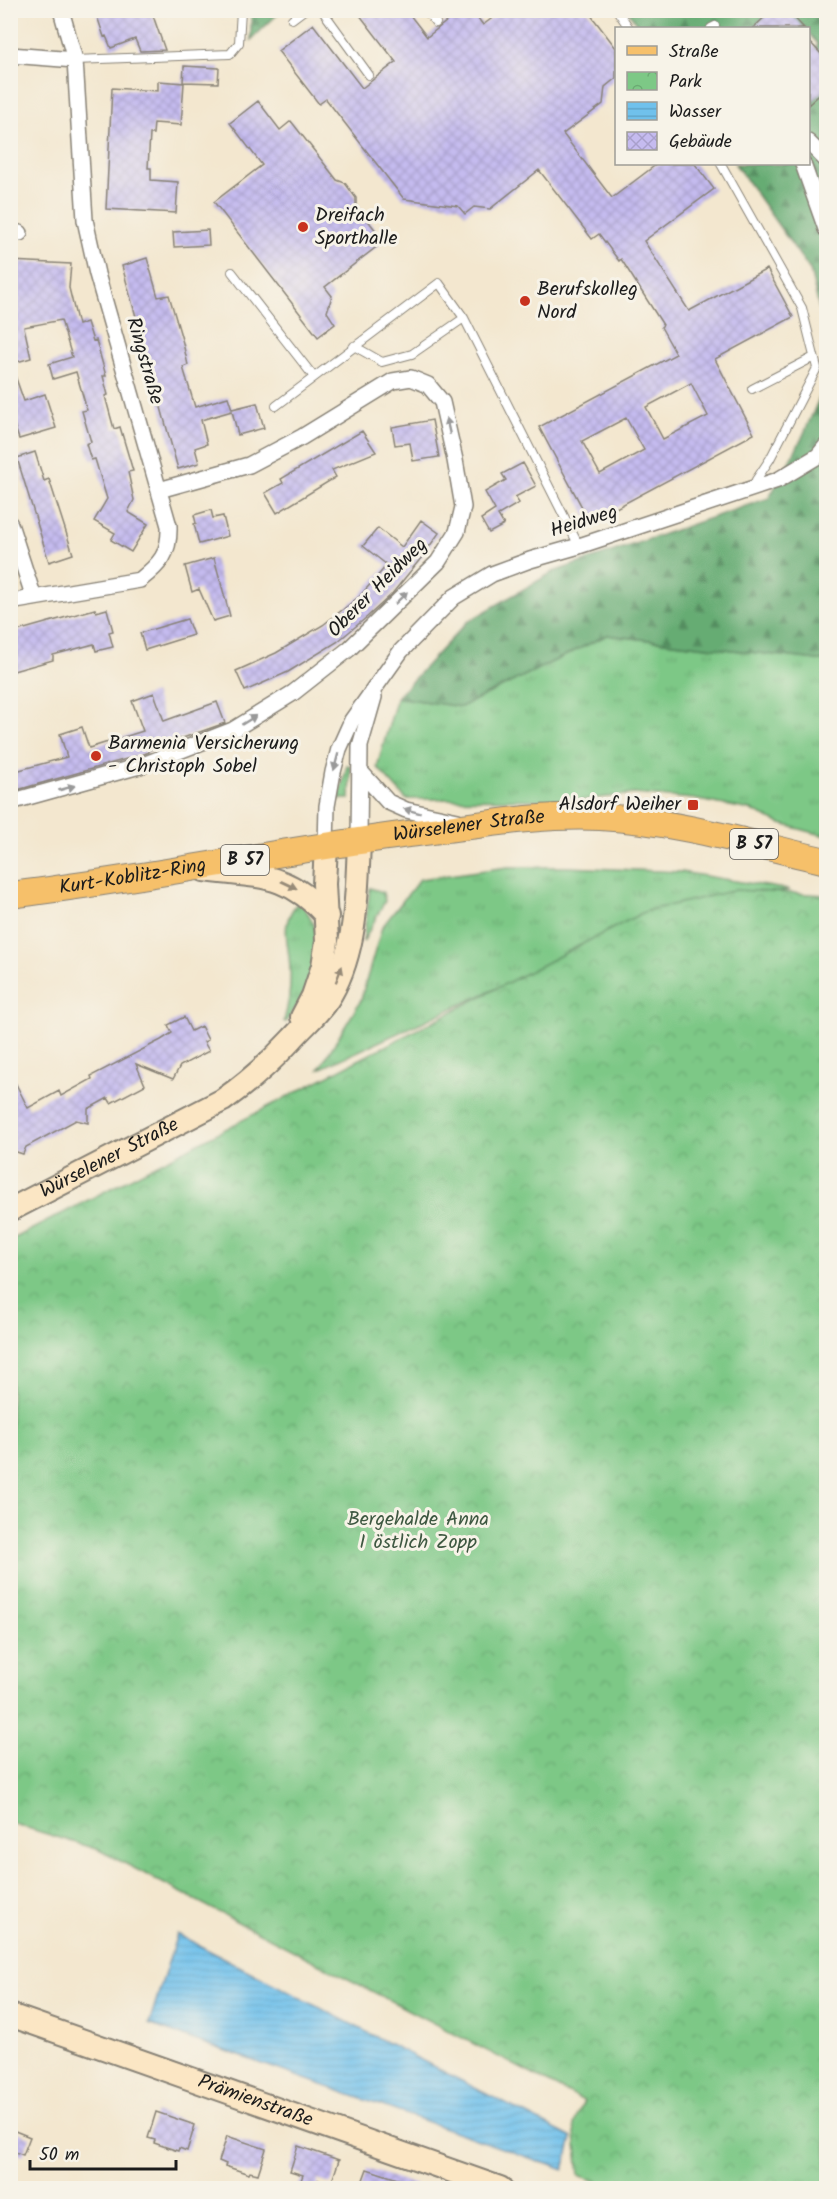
<svg xmlns="http://www.w3.org/2000/svg" width="837" height="2199" font-family="Kalam,sans-serif">
<style>
.grass{fill:url(#grass-tufts);stroke:#4c7251;stroke-width:1.5}
.forest{fill:url(#forest-firs);stroke:#416448;stroke-width:1.5}
.park{fill:url(#park-crowns);stroke:#4c7251;stroke-width:1.5}
.water{fill:url(#water-rules);stroke:#466e84;stroke-width:1.5}
.building{fill:url(#building-cross-hatch);fill-rule:evenodd}
.lines{fill:none;stroke-linecap:round;stroke-linejoin:round}
.lane-casing{stroke:#888276;stroke-width:10}
.street-casing{stroke:#888276;stroke-width:18}
.secondary-casing{stroke:#888276;stroke-width:26}
.primary-casing{stroke:#888276;stroke-width:28}
.lane{stroke:#fff;stroke-width:8}
.street{stroke:#fff;stroke-width:15}
.secondary{stroke:#fbe6c4;stroke-width:22}
.primary{stroke:#f6c06b;stroke-width:26}
.oneway{fill:#999}
.oneway2{fill:#978b78}
.poi-dot{fill:#c8321e;stroke:#f7f3e8;stroke-width:2}
.labels{text-anchor:middle;dominant-baseline:central;stroke-width:6;stroke-linejoin:round;paint-order:stroke}
.shield{fill:#f7f3e8;stroke:#5e5c59;stroke-width:1.5}
.shield-label{font-size:18px;font-weight:bold;fill:#1c1c1c}
.poi-label{font-size:20px;fill:#1c1c1c;stroke:#f7f3e8;text-anchor:start}
.street-label{font-size:20px;fill:#1c1c1c;stroke:#f7f3e8}
.park-label{font-size:20px;fill:#3e5841;stroke:#f7f3e8}
</style>
<defs>
<pattern id="grass-tufts" width="24" height="20" patternUnits="userSpaceOnUse" patternTransform="scale(1.5)"><rect width="24" height="20" fill="#7dc886"/><path d="M3 7l-1-3M5 7V3M7 7l1-3M15 17l-1-3M17 17v-4M19 17l1-3" fill="none" stroke="#6bab73"/></pattern>
<pattern id="forest-firs" width="22" height="20" patternUnits="userSpaceOnUse" patternTransform="scale(1.5)"><rect width="22" height="20" fill="#66ac73"/><path d="M5 1l3.5 6h-7zM16 11l3.5 6h-7z" fill="#538b5e"/></pattern>
<pattern id="park-crowns" width="20" height="18" patternUnits="userSpaceOnUse" patternTransform="scale(1.5)"><rect width="20" height="18" fill="#7dc886"/><path d="M2 6a3 3 0 1 1 6 0M12 15a3 3 0 1 1 6 0" fill="none" stroke="#6bab73"/></pattern>
<pattern id="water-rules" width="6" height="5" patternUnits="userSpaceOnUse" patternTransform="scale(1.5)"><rect width="6" height="5" fill="#70c1ec"/><path d="M0 2.5h6" fill="none" stroke="#60a5ca"/></pattern>
<pattern id="building-cross-hatch" width="8" height="8" patternUnits="userSpaceOnUse" patternTransform="scale(1.5)"><rect width="8" height="8" fill="#c5bbef"/><path d="M0 0l8 8M0 8l8-8" fill="none" stroke="#a9a0cc"/></pattern>
</defs>
<rect width="100%" height="100%" fill="#f7f3e8"/>
<filter id="ink" filterUnits="userSpaceOnUse"><feTurbulence type="fractalNoise" baseFrequency=".0167" numOctaves="2"/><feDisplacementMap in="SourceGraphic" scale="12" xChannelSelector="R" yChannelSelector="G"/><feConvolveMatrix kernelMatrix="1 2 1 2 8 2 1 2 1" color-interpolation-filters="sRGB"/></filter>
<filter id="wash" filterUnits="userSpaceOnUse"><feTurbulence type="fractalNoise" baseFrequency=".008" numOctaves="4" result="noise"/><feDisplacementMap in="SourceGraphic" scale="24" xChannelSelector="R" yChannelSelector="G"/><feGaussianBlur stdDeviation="1.35" result="paint"/><feColorMatrix in="noise" values="0 0 0 0 0 0 0 0 0 0 0 0 0 0 0 0 0 1.4 0 .05"/><feComposite in="paint" operator="in"/></filter>
<g filter="url(#wash)">
<rect width="100%" height="100%" fill="#f3e7cf"/>
<!-- grass -->
<path class="grass" d="M 607,635 L 826,661 L 826,836 L 781,824 L 751,810 L 693,799 L 634,794 L 582,800 L 406,799 L 377,767 L 397,697 L 461,707 Z
M 347,765 L 351,766 L 350,799 L 339,799 Z
M 508,867 L 569,867 L 681,872 L 790,890 L 669,910 L 319,1069 L 360,1002 L 382,927 L 420,879 Z
M 370,888 L 383,892 L 385,901 L 363,942 Z
M 299,901 C 334,941 314,984 286,1022 L 284,1021 C 289,1003 291,987 290,969 C 289,940 278,925 299,901 Z"/>
<!-- forest -->
<path class="forest" d="M 251,11 L 251,10 L 281,11 L 251,40 Z
M 628,11 L 772,11 L 753,28 L 640,28 Z
M 787,11 L 815,11 L 826,49 L 826,59 L 816,47 L 818,44 L 809,34 L 808,28 L 804,28 Z
M 826,89 L 826,337 L 810,270 L 735,164 L 808,164 L 809,105 Z
M 826,383 L 826,661 L 607,635 L 461,707 L 397,697 L 467,622 L 553,572 L 769,498 L 801,440 Z"/>
<!-- park -->
<path class="park" d="M 736,890 L 826,895 L 826,2188 L 613,2188 L 579,2175 L 574,2124 L 584,2101 L 99,1850 L 11,1823 L 11,1240 L 646,911 Z"/>
<!-- water -->
<path class="water" d="M 177,1934 L 572,2138 L 564,2170 L 149,2024 Z"/>
<g id="blocks">
<!-- building -->
<path class="building" d="M 95,10 L 130,10 L 132,15 L 151,10 L 165,50 L 140,51 L 135,39 L 111,48 L 106,36 L 104,37 Z
M 356,10 L 406,10 L 427,37 L 461,10 L 472,10 L 483,25 L 503,10 L 587,10 L 616,48 L 616,78 L 605,87 L 603,104 L 563,134 L 612,198 L 657,164 L 695,164 L 714,189 L 644,241 L 689,311 L 767,269 L 793,317 L 715,359 L 754,434 L 590,522 L 539,427 L 676,354 L 661,327 L 663,325 L 621,259 L 619,261 L 599,234 L 592,239 L 539,170 L 490,209 L 474,207 L 465,214 L 458,206 L 404,199 L 326,99 L 319,104 L 278,51 L 313,24 L 362,88 L 396,62 ZM 691,383 L 708,416 L 663,439 L 646,407 ZM 626,418 L 644,450 L 600,474 L 582,441 Z
M 772,10 L 787,10 L 804,28 L 753,28 Z
M 808,40 L 826,59 L 826,89 L 808,105 Z
M 184,66 L 219,68 L 218,83 L 183,82 Z
M 158,81 L 184,83 L 181,125 L 154,123 L 153,134 L 150,134 L 148,168 L 151,168 L 151,180 L 178,182 L 176,213 L 106,209 L 112,88 L 158,91 Z
M 258,101 L 280,130 L 291,121 L 337,180 L 345,183 L 356,198 L 356,205 L 384,241 L 325,287 L 332,296 L 327,312 L 335,324 L 318,337 L 214,202 L 262,165 L 230,123 Z
M 208,230 L 209,245 L 174,247 L 173,232 Z
M 147,258 L 158,297 L 169,295 L 183,343 L 188,365 L 183,367 L 195,407 L 228,397 L 232,409 L 257,403 L 264,428 L 238,435 L 232,411 L 201,420 L 207,444 L 195,448 L 199,463 L 178,469 L 122,266 Z
M 10,261 L 71,264 L 69,288 L 78,325 L 87,322 L 93,341 L 96,340 L 106,376 L 103,376 L 108,395 L 105,396 L 114,429 L 120,427 L 133,471 L 128,472 L 134,500 L 128,512 L 148,524 L 131,552 L 111,540 L 115,533 L 94,521 L 107,499 L 95,459 L 91,460 L 86,444 L 91,442 L 82,411 L 87,410 L 76,372 L 53,379 L 49,364 L 72,357 L 61,320 L 24,327 L 31,358 L 10,364 Z
M 13,370 L 24,401 L 45,394 L 56,428 L 19,439 L 10,413 L 10,371 Z
M 432,420 L 439,457 L 413,461 L 410,443 L 395,445 L 392,427 Z
M 362,431 L 376,452 L 332,470 L 336,477 L 277,513 L 265,493 L 283,483 L 281,479 Z
M 35,452 L 44,481 L 49,479 L 73,554 L 49,562 L 17,458 Z
M 523,463 L 536,486 L 515,497 L 519,503 L 498,515 L 504,525 L 489,533 L 481,519 L 495,510 L 485,492 L 506,480 L 502,474 Z
M 211,510 L 213,518 L 223,516 L 228,536 L 199,544 L 194,524 L 196,523 L 194,515 Z
M 421,520 L 439,533 L 422,557 L 391,595 L 367,617 L 337,642 L 288,672 L 245,691 L 236,671 L 276,653 L 323,625 L 360,596 L 387,565 L 363,546 L 378,528 L 402,547 Z
M 214,558 L 230,616 L 213,621 L 199,589 L 192,592 L 185,566 Z
M 95,609 L 96,612 L 107,609 L 113,631 L 109,632 L 113,647 L 96,651 L 94,644 L 53,655 L 53,660 L 10,672 L 10,633 Z
M 187,619 L 193,635 L 145,650 L 140,633 Z
M 154,693 L 164,721 L 217,702 L 225,723 L 149,750 L 149,752 L 144,754 L 17,790 L 12,772 L 67,757 L 60,734 L 82,727 L 89,748 L 143,731 L 132,701 Z
M 184,1017 L 191,1031 L 201,1026 L 208,1040 L 204,1042 L 209,1051 L 180,1066 L 173,1079 L 136,1064 L 145,1085 L 111,1103 L 108,1098 L 88,1109 L 88,1123 L 76,1120 L 26,1147 L 23,1154 L 10,1150 L 10,1072 L 28,1108 L 59,1091 L 61,1096 L 92,1079 L 91,1076 L 161,1040 L 172,1033 L 168,1025 Z
M 156,2112 L 195,2125 L 187,2151 L 179,2148 L 178,2151 L 154,2143 L 155,2140 L 148,2138 Z
M 15,2131 L 30,2137 L 23,2155 L 10,2150 L 10,2141 Z
M 227,2136 L 266,2149 L 258,2174 L 250,2172 L 249,2174 L 225,2166 L 226,2164 L 219,2161 Z
M 298,2146 L 339,2160 L 331,2184 L 318,2180 L 316,2188 L 298,2188 L 303,2175 L 290,2171 Z
M 367,2169 L 416,2185 L 416,2188 L 360,2188 Z"/>
</g>
</g>
<g filter="url(#ink)">
<use href="#blocks" fill-opacity="0" stroke="#888276" stroke-width="1.5"/>
<g class="lines">
<!-- lane casing -->
<g class="lane-casing">
<path id="lane" d="M 322,10 L 369,75
M 426,10 L 436,23
M 617,10 L 629,28
M 292,19 L 304,10
M 711,28 L 715,26
M 75,60 L 230,54 L 239,43 L 241,10
M 721,164 L 802,308 L 817,368 L 770,459 L 756,480 L 753,489
M 232,272 L 314,377
M 354,346 L 382,362 L 412,354 L 464,318
M 752,389 L 814,357
M 276,406 L 439,283 L 464,318 L 579,546"/>
</g>
<!-- street casing -->
<g class="street-casing">
<path id="street" d="M 10,55 L 75,60
M 808,142 L 826,160
M 803,164 L 826,229
M 10,233 L 20,233
M 10,524 L 34,598
M 10,602 L 140,580 C 160,564 170,554 169,526 L 97,274 L 85,220 L 75,60 L 61,10
M 360,771 L 388,802 L 406,810 L 458,821
M 10,802 L 143,765 L 233,730 L 293,693 L 349,649 L 438,562 L 457,532 L 463,507 L 455,460 L 442,402 L 428,385 L 411,378 L 393,381 L 302,437 L 249,465 L 159,490
M 359,841 L 360,746 L 374,697
M 326,846 L 327,806 L 333,772 L 339,749 L 352,720 L 401,651 L 454,597 L 492,574 L 530,560 L 579,546 L 778,480 L 818,456 L 826,446"/>
</g>
<!-- secondary casing -->
<g class="secondary-casing">
<g id="secondary">
<path d="M 204,870 C 259,877 287,872 327,916"/>
<path d="M 302,1017 L 313,996 L 323,966 L 327,941 L 324,884 L 326,846"/>
<path id="s1" d="M 10,1210 L 223,1100 C 250,1081 270,1063 292,1039 C 305,1024 321,1012 331,994 C 357,949 357,891 359,841"/>
<path id="s2" d="M 10,2015 L 500,2188"/>
</g>
</g>
<!-- primary casing -->
<g class="primary-casing">
<g id="primary">
<path id="s3" d="M 10,895 C 152,878 291,848 432,831 C 487,824 544,814 600,817 C 677,821 752,844 826,861"/>
</g>
</g>
<!-- lane -->
<use href="#lane" class="lane"/>
<!-- street -->
<use href="#street" class="street"/>
<!-- secondary -->
<use href="#secondary" class="secondary"/>
<!-- primary -->
<use href="#primary" class="primary"/>
</g>
<!-- one-way arrows -->
<defs><path id="oneway-solid" d="M-6-.8H1V-3.2L6.5 0L1 3.2V.8H-6Z" transform="scale(1.5)"/></defs>
<g class="oneway">
<use href="#oneway-solid" transform="translate(448 426) rotate(-103)"/>
<use href="#oneway-solid" transform="translate(401 598) rotate(-44)"/>
<use href="#oneway-solid" transform="translate(249 720) rotate(-32)"/>
<use href="#oneway-solid" transform="translate(336 762) rotate(105)"/>
<use href="#oneway-solid" transform="translate(67 788) rotate(-16)"/>
<use href="#oneway-solid" transform="translate(412 811) rotate(-165)"/>
</g>
<g class="oneway2">
<use href="#oneway-solid" transform="translate(289 885) rotate(25)"/>
<use href="#oneway-solid" transform="translate(339 974) rotate(-69)"/>
</g>
</g>
<!-- markers -->
<g class="poi-dot">
<circle cx="303" cy="227" r="6"/>
<circle cx="525" cy="301" r="6"/>
<circle cx="96" cy="756" r="6"/>
<rect x="687" y="799" width="12" height="12" rx="3"/>
</g>
<g class="labels">
<!-- shield labels -->
<g class="shield">
<rect x="730" y="829" width="48" height="30" rx="4.5"/>
<rect x="221" y="845" width="48" height="30" rx="4.5"/>
</g>
<g class="shield-label">
<text x="754" y="844">B 57</text>
<text x="245" y="860">B 57</text>
</g>
<!-- poi labels -->
<g class="poi-label">
<text x="315" y="216">Dreifach<tspan x="315" dy="23">Sporthalle</tspan></text>
<text x="537" y="290">Berufskolleg<tspan x="537" dy="23">Nord</tspan></text>
<text x="108" y="744">Barmenia Versicherung<tspan x="108" dy="23">- Christoph Sobel</tspan></text>
<text x="681" y="805" text-anchor="end">Alsdorf Weiher</text>
</g>
<!-- street labels -->
<g class="street-label">
<text transform="translate(144 361) rotate(74)">Ringstraße</text>
<text transform="translate(584 522) rotate(-17)">Heidweg</text>
<text transform="translate(378 588) rotate(-45)">Oberer Heidweg</text>
<text stroke="none"><textPath href="#s3" startOffset="464">Würselener Straße</textPath></text>
<text stroke="none"><textPath href="#s3" startOffset="124">Kurt-Koblitz-Ring</textPath></text>
<text stroke="none"><textPath href="#s1" startOffset="112">Würselener Straße</textPath></text>
<text stroke="none"><textPath href="#s2" startOffset="260">Prämienstraße</textPath></text>
</g>
<!-- park labels -->
<g class="park-label">
<text x="418" y="1520">Bergehalde Anna<tspan x="418" dy="23">I östlich Zopp</tspan></text>
</g>
</g>
<!-- margin -->
<rect width="837" height="2199" fill="none" stroke="#f7f3e8" stroke-width="36"/>
<!-- legend -->
<rect x="615" y="27" width="195" height="138" fill="#f7f3e8" stroke="#9f9d96" stroke-width="1.5"/>
<rect x="627" y="46" width="30" height="9" fill="#f6c06b" stroke="#9f9d96" stroke-width="1.5"/>
<text x="669" y="57" font-size="18" fill="#1c1c1c">Straße</text>
<rect x="627" y="72" width="30" height="18" fill="url(#park-crowns)" stroke="#9f9d96" stroke-width="1.5"/>
<text x="669" y="87" font-size="18" fill="#1c1c1c">Park</text>
<rect x="627" y="102" width="30" height="18" fill="url(#water-rules)" stroke="#9f9d96" stroke-width="1.5"/>
<text x="669" y="117" font-size="18" fill="#1c1c1c">Wasser</text>
<rect x="627" y="132" width="30" height="18" fill="url(#building-cross-hatch)" stroke="#9f9d96" stroke-width="1.5"/>
<text x="669" y="147" font-size="18" fill="#1c1c1c">Gebäude</text>
<!-- scale -->
<path d="M30 2160v9h146v-9" fill="none" stroke="#1c1c1c" stroke-width="3"/>
<text x="39" y="2160" font-size="18" fill="#1c1c1c" stroke="#f7f3e8" stroke-width="4.5" paint-order="stroke">50 m</text>
</svg>
